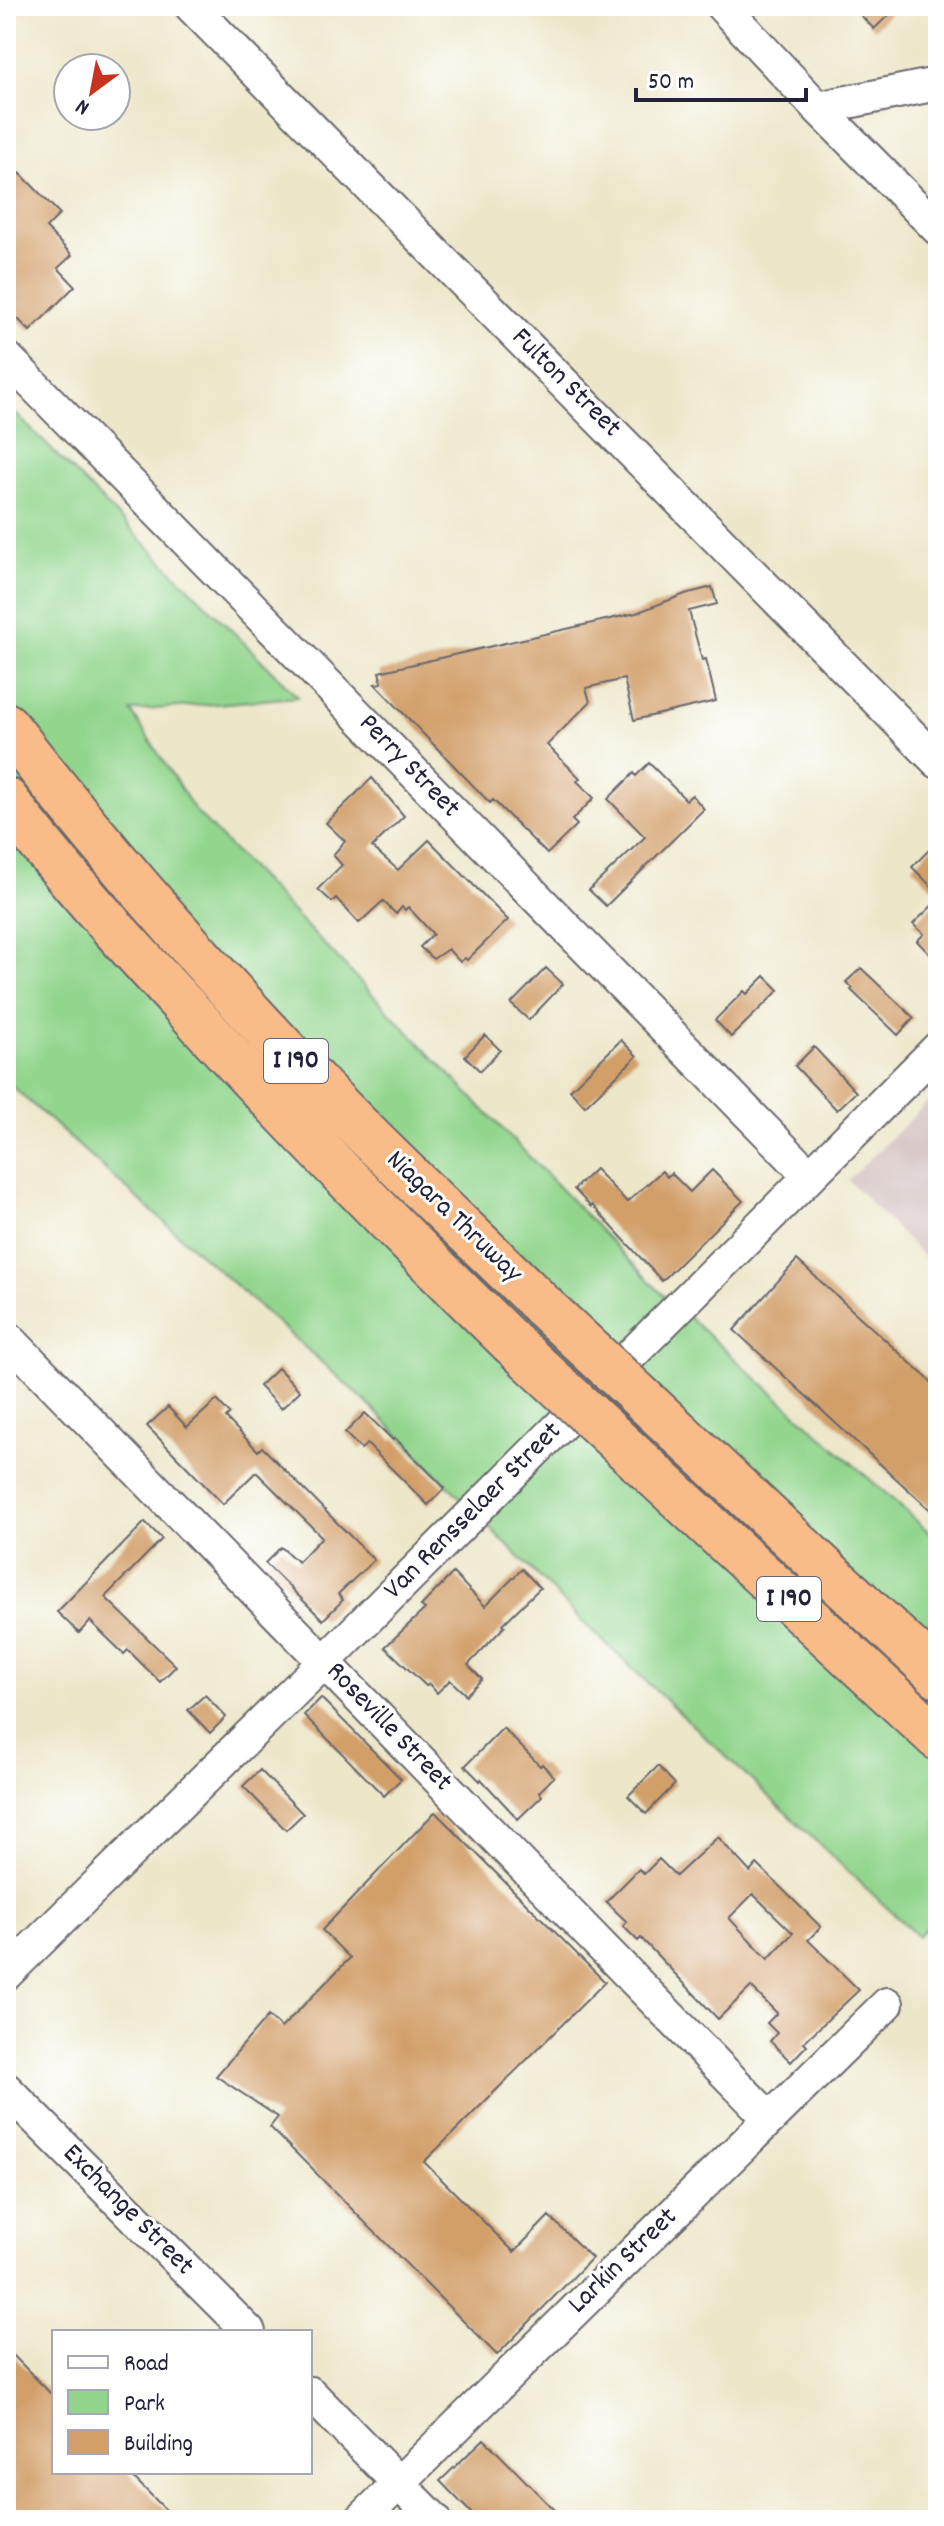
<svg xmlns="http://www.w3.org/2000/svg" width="944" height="2526" font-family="Dekko,sans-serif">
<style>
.industrial{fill:#d1bfbe}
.green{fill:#92d58d;stroke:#5a7c64;stroke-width:2}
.building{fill:#d29f69;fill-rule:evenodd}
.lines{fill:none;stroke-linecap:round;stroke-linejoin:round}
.minor-casing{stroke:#69676d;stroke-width:36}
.highway-casing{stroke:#69676d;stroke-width:48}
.minor{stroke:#fff;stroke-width:32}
.highway{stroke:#f9bc89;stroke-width:44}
.highway-bridge-casing{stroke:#69676d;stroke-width:48;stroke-linecap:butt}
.highway-bridge{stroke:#f9bc89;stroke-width:44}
.labels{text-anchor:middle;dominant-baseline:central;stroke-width:6;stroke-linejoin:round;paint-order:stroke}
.shield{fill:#fff;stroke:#646476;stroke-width:2}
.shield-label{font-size:26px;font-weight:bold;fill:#22223b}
.street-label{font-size:28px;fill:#22223b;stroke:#fff}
</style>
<rect width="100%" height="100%" fill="#fff"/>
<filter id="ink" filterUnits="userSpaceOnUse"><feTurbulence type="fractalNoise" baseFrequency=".0125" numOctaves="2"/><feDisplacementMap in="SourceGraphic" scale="16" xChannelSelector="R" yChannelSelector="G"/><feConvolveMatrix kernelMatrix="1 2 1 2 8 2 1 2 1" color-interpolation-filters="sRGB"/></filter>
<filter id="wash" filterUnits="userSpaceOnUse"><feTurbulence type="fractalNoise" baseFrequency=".006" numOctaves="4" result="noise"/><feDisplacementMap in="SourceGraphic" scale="32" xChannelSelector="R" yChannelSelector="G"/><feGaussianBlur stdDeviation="1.8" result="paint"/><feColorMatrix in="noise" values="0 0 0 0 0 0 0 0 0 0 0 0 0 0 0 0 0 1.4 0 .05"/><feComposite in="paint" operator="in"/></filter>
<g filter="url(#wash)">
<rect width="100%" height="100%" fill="#ede7ca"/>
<!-- industrial -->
<path class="industrial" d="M 938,1092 L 938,1271 L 848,1180 Z"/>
<!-- green -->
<path class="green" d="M 6,404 L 298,697 L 131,711 L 196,812 L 661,1293 L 938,1540 L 938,1917 L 917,1936 L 584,1623 L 365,1401 L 6,1081 Z"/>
<g id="blocks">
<!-- building -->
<path class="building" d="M 852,6 L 898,6 L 874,29 Z
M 20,173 L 60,214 L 46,228 L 72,255 L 58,268 L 75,286 L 30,331 L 6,307 L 6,187 Z
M 712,587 L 717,604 L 689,611 L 702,660 L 706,659 L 716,701 L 634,720 L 624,679 L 586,688 L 590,702 L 547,745 L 580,778 L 577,781 L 594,798 L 572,820 L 577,825 L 547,854 L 493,800 L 490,803 L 375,684 L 382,683 L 379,672 L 636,613 L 685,594 Z
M 649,763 L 686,800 L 692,795 L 704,809 L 606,906 L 589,890 L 645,837 L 608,799 L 634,773 L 636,776 Z
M 372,778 L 404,816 L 372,847 L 398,870 L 429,840 L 508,920 L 467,960 L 465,958 L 460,962 L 448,949 L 433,959 L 420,947 L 433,934 L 408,907 L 405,910 L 402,907 L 396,914 L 383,901 L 359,923 L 336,898 L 332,902 L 318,889 L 342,865 L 333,855 L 345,841 L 326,823 Z
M 938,841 L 938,893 L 912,867 Z
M 938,900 L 938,963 L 917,941 L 924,934 L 913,924 Z
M 546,968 L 563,984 L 529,1020 L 511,1004 Z
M 861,968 L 914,1018 L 898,1035 L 851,990 L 853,988 L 846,982 Z
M 765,976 L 779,990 L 731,1037 L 715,1020 L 744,991 L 747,994 Z
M 485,1035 L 500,1050 L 480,1071 L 465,1056 Z
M 621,1040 L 637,1056 L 585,1106 L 570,1090 Z
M 814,1047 L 856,1092 L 837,1110 L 795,1066 Z
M 595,1169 L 627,1202 L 662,1171 L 667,1177 L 671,1173 L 690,1192 L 712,1170 L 743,1201 L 662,1281 L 592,1205 L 591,1207 L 574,1189 Z
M 797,1260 L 938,1388 L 938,1517 L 734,1330 Z
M 278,1368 L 300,1391 L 281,1409 L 259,1386 Z
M 217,1400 L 230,1414 L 226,1418 L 258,1451 L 262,1447 L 374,1560 L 338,1594 L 343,1600 L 323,1620 L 265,1563 L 281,1547 L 298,1562 L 322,1537 L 256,1472 L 223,1504 L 147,1426 L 168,1407 L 187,1427 Z
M 365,1413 L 393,1440 L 395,1438 L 445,1488 L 428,1505 L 367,1444 L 361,1449 L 345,1433 Z
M 145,1522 L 162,1539 L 105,1597 L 176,1666 L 160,1682 L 128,1650 L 124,1654 L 90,1621 L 79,1633 L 57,1612 Z
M 522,1569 L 540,1588 L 503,1624 L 505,1626 L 468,1665 L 482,1679 L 466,1695 L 450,1680 L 437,1693 L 429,1684 L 426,1686 L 385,1647 L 425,1609 L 421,1606 L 453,1573 L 485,1606 Z
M 205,1695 L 226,1717 L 210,1733 L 188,1710 Z
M 321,1698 L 401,1779 L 384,1796 L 304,1715 Z
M 503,1728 L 540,1766 L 542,1764 L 554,1777 L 539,1792 L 542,1796 L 518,1819 L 481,1779 L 480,1781 L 465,1766 Z
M 658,1766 L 675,1784 L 646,1814 L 628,1796 Z
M 260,1770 L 303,1814 L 286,1830 L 243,1786 Z
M 435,1812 L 605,1982 L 424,2162 L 514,2252 L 549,2216 L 592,2258 L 497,2355 L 270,2127 L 278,2117 L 216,2076 L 268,2016 L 281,2028 L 350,1958 L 322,1930 Z
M 718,1837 L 750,1872 L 757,1864 L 821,1927 L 808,1940 L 859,1990 L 804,2042 L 807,2045 L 791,2062 L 770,2041 L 777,2033 L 767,2023 L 777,2013 L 751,1987 L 718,2019 L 641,1938 L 638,1941 L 623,1926 L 627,1922 L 606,1902 L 639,1869 L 644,1874 L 659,1859 L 676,1876 ZM 753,1894 L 793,1933 L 768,1959 L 729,1918 Z
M 6,2348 L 54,2397 L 54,2472 L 128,2472 L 176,2520 L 6,2520 Z
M 484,2439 L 564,2520 L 478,2520 L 440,2481 Z"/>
</g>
</g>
<g filter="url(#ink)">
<use href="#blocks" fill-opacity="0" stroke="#69676d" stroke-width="2"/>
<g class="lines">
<!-- minor casing -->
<g class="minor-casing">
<path id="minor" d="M 191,6 L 938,762
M 722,6 L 818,108 L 938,229
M 818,108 L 932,85 L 938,87
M 6,357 L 810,1176
M 6,1336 L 770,2119
M 6,1974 L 324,1662 L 938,1048
M 6,2089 L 249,2332
M 310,2393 L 435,2520
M 361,2520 L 887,2004"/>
</g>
<!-- highway casing -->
<g class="highway-casing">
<path id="highway" d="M 6,725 C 102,849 207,968 315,1082 C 389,1160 468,1232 544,1307
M 6,800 C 61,872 123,940 185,1007 C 290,1122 399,1233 511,1342
M 677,1431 L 938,1675
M 639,1461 L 938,1738"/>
</g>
<!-- minor -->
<use href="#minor" class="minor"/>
<!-- highway -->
<use href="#highway" class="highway"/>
<!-- highway-bridge casing -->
<g class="highway-bridge-casing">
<path id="highway-bridge" d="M 544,1307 L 677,1431
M 511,1342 L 639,1461"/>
</g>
<!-- highway-bridge -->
<use href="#highway-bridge" class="highway-bridge"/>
</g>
</g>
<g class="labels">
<!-- shield labels -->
<g class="shield">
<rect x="264" y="1039" width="64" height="44" rx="6"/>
<rect x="757" y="1577" width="64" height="44" rx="6"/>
</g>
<g class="shield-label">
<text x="296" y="1061">I 190</text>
<text x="789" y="1599">I 190</text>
</g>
<!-- street labels -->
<g class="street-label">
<text transform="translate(565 384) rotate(45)">Fulton Street</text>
<text transform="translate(408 767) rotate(46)">Perry Street</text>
<text transform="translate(453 1218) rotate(44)">Niagara Thruway</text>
<text transform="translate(474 1512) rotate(-45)">Van Rensselaer Street</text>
<text transform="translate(388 1728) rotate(46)">Roseville Street</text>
<text transform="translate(127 2211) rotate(45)">Exchange Street</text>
<text transform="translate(624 2262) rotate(-44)">Larkin Street</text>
</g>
</g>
<!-- margin -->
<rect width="944" height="2526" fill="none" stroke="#fff" stroke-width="32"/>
<!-- legend -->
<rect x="52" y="2330" width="260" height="144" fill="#ffffff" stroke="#a7a7b1" stroke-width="2"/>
<rect x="68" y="2356" width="40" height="12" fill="#ffffff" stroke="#a7a7b1" stroke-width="2"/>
<text x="124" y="2370" font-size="24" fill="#22223b">Road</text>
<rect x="68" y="2390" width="40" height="24" fill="#92d58d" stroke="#a7a7b1" stroke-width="2"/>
<text x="124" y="2410" font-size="24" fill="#22223b">Park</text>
<rect x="68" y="2430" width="40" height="24" fill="#d29f69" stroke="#a7a7b1" stroke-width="2"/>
<text x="124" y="2450" font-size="24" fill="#22223b">Building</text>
<!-- north arrow -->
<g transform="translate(92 92) rotate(212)"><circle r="38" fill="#ffffff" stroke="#a7a7b1" stroke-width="2"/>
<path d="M0-6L14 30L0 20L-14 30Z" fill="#c8321e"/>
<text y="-12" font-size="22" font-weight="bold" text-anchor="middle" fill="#22223b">N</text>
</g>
<!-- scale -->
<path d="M636 88v12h170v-12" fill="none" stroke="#22223b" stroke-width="4"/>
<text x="648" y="88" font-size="24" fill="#22223b" stroke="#ffffff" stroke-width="6" paint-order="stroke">50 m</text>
</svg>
